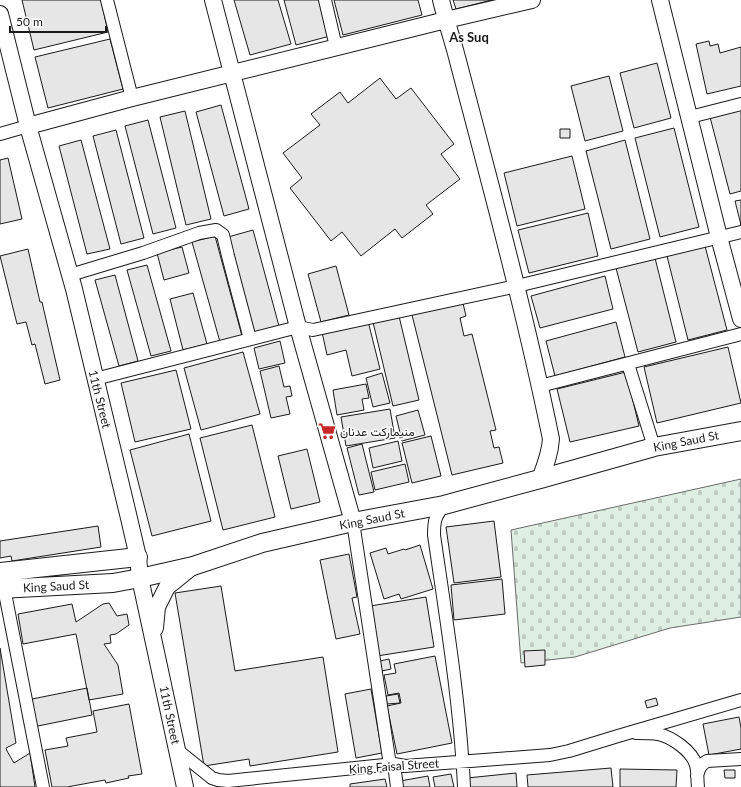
<svg xmlns="http://www.w3.org/2000/svg" width="741" height="787" font-family="Lato,Vazirmatn,sans-serif">
<style>
.cemetery{fill:url(#cemetery-stones);stroke:#6a6a6a}
.building{fill:#e6e6e6;stroke:#1a1a1a}
.lines{fill:none;stroke-linecap:round;stroke-linejoin:round}
.street-casing{stroke:#1a1a1a;stroke-width:14}
.secondary-casing{stroke:#1a1a1a;stroke-width:18}
.primary-casing{stroke:#1a1a1a;stroke-width:20}
.street{stroke:#fff;stroke-width:12}
.secondary{stroke:#fff;stroke-width:16}
.primary{stroke:#fff;stroke-width:18}
.labels{text-anchor:middle;dominant-baseline:central;stroke-width:3;stroke-linejoin:round;paint-order:stroke}
.street-label{font-size:12px;fill:#1a1a1a;stroke:#fff}
.poi-label{font-size:12px;fill:#1a1a1a;stroke:#fff;text-anchor:start}
.neighbourhood-label{font-size:13px;font-weight:bold;fill:#1a1a1a;stroke:#fff}
</style>
<defs>
<pattern id="cemetery-stones" width="16" height="16" patternUnits="userSpaceOnUse"><rect width="16" height="16" fill="#e0efe3"/><path d="M2 7V4a2 2 0 0 1 4 0v3zM10 15v-3a2 2 0 0 1 4 0v3z" fill="#c0ccc2"/></pattern>
</defs>
<rect width="100%" height="100%" fill="#fff"/>
<!-- cemetery -->
<path class="cemetery" d="M 741,479 L 741,617 L 670,628 L 575,657 L 521,663 L 511,530 Z"/>
<!-- building -->
<path class="building" d="M 22,0 L 101,0 L 108,32 L 34,50 Z
M 234,0 L 278,0 L 291,44 L 250,55 Z
M 284,0 L 321,0 L 330,36 L 296,45 Z
M 334,0 L 418,0 L 422,15 L 343,35 Z
M 453,0 L 492,0 L 456,9 Z
M 110,39 L 123,89 L 48,108 L 35,57 Z
M 709,41 L 710,46 L 718,44 L 720,53 L 741,47 L 741,86 L 707,94 L 696,44 Z
M 657,63 L 671,118 L 634,128 L 620,73 Z
M 609,76 L 623,131 L 585,141 L 571,86 Z
M 380,78 L 396,99 L 411,88 L 454,144 L 441,154 L 460,179 L 426,205 L 433,214 L 402,238 L 395,229 L 361,256 L 342,232 L 331,241 L 290,188 L 302,178 L 283,153 L 320,125 L 311,114 L 340,92 L 348,103 Z
M 221,105 L 249,209 L 224,216 L 196,112 Z
M 741,109 L 741,191 L 730,194 L 710,117 Z
M 185,111 L 211,219 L 186,225 L 160,117 Z
M 148,120 L 176,228 L 153,234 L 125,126 Z
M 674,128 L 699,227 L 660,237 L 635,138 Z
M 560,129 L 570,129 L 570,138 L 560,138 Z
M 116,130 L 144,238 L 121,244 L 93,136 Z
M 81,140 L 110,249 L 87,254 L 59,146 Z
M 625,140 L 650,239 L 611,249 L 586,151 Z
M 572,156 L 585,209 L 517,226 L 504,173 Z
M 8,158 L 22,219 L 0,224 L 0,160 Z
M 741,200 L 741,225 L 735,201 Z
M 588,213 L 598,256 L 529,273 L 518,230 Z
M 253,230 L 279,326 L 254,333 L 228,237 Z
M 215,236 L 242,336 L 220,342 L 192,242 Z
M 705,246 L 727,330 L 688,340 L 667,256 Z
M 182,247 L 189,273 L 164,280 L 157,253 Z
M 28,249 L 40,302 L 42,302 L 60,380 L 45,384 L 35,344 L 32,345 L 26,322 L 17,324 L 0,256 Z
M 655,258 L 676,342 L 638,352 L 616,268 Z
M 147,265 L 171,351 L 151,356 L 127,270 Z
M 336,266 L 349,315 L 321,322 L 308,274 Z
M 115,275 L 138,361 L 119,366 L 95,280 Z
M 605,276 L 613,309 L 540,328 L 531,296 Z
M 193,293 L 207,344 L 183,350 L 170,299 Z
M 462,299 L 466,316 L 460,318 L 464,336 L 472,334 L 496,430 L 490,431 L 494,448 L 499,447 L 503,463 L 452,475 L 411,311 Z
M 398,312 L 419,400 L 393,406 L 372,318 Z
M 368,321 L 380,369 L 352,376 L 346,350 L 327,355 L 322,332 Z
M 616,322 L 625,357 L 555,376 L 546,341 Z
M 280,341 L 285,363 L 259,369 L 254,348 Z
M 728,347 L 741,403 L 657,423 L 644,367 Z
M 243,352 L 260,414 L 201,430 L 184,368 Z
M 279,366 L 284,387 L 290,386 L 292,396 L 286,397 L 290,414 L 271,418 L 260,371 Z
M 176,370 L 191,429 L 135,442 L 121,383 Z
M 626,372 L 639,426 L 570,442 L 557,389 Z
M 382,373 L 390,403 L 373,407 L 366,378 Z
M 366,384 L 369,398 L 362,399 L 364,410 L 337,415 L 333,390 Z
M 390,409 L 395,438 L 346,446 L 341,417 Z
M 418,410 L 425,435 L 402,441 L 396,416 Z
M 252,425 L 275,517 L 223,530 L 200,438 Z
M 189,434 L 211,521 L 152,536 L 130,450 Z
M 431,436 L 441,476 L 412,483 L 402,443 Z
M 398,441 L 402,461 L 373,468 L 369,448 Z
M 362,444 L 374,492 L 359,495 L 347,448 Z
M 307,449 L 320,502 L 291,509 L 278,456 Z
M 405,464 L 409,482 L 375,490 L 371,472 Z
M 494,521 L 501,577 L 454,583 L 446,527 Z
M 98,526 L 101,547 L 12,561 L 11,556 L 0,558 L 0,541 Z
M 420,545 L 433,589 L 401,599 L 399,594 L 384,599 L 370,553 L 386,548 L 388,554 L 404,549 L 405,550 Z
M 349,554 L 357,597 L 352,598 L 360,634 L 336,639 L 320,560 Z
M 502,579 L 505,614 L 454,620 L 451,585 Z
M 221,586 L 235,671 L 323,657 L 338,752 L 250,766 L 249,759 L 204,766 L 175,593 Z
M 426,597 L 434,647 L 377,656 L 370,606 Z
M 109,603 L 117,616 L 127,614 L 129,625 L 116,634 L 110,635 L 111,643 L 104,644 L 118,665 L 123,694 L 89,700 L 76,634 L 23,644 L 18,614 L 72,604 L 76,622 L 103,604 Z
M 0,648 L 16,743 L 6,748 L 7,751 L 14,763 L 30,753 L 35,787 L 0,787 Z
M 545,650 L 545,665 L 525,667 L 524,651 Z
M 435,656 L 452,743 L 397,754 L 387,706 L 401,703 L 399,693 L 388,695 L 384,675 L 396,673 L 394,664 Z
M 389,659 L 391,669 L 382,671 L 380,661 Z
M 87,688 L 92,715 L 33,727 L 27,700 Z
M 371,689 L 382,753 L 356,758 L 345,694 Z
M 398,694 L 400,703 L 387,704 L 386,696 Z
M 656,698 L 658,705 L 647,708 L 645,701 Z
M 129,704 L 142,774 L 128,776 L 129,778 L 106,783 L 105,780 L 67,787 L 52,787 L 45,750 L 68,746 L 66,738 L 97,732 L 93,711 Z
M 739,717 L 741,728 L 741,749 L 709,755 L 703,724 Z
M 611,768 L 613,787 L 528,787 L 527,775 Z
M 620,769 L 677,770 L 676,787 L 620,787 Z
M 724,770 L 735,770 L 735,778 L 725,778 Z
M 516,773 L 517,787 L 468,787 L 467,778 Z
M 451,774 L 454,787 L 435,787 L 433,777 Z
M 428,776 L 430,787 L 401,787 L 400,781 Z
M 385,779 L 387,787 L 350,787 L 350,784 Z"/>
<g class="lines">
<!-- street casing -->
<g class="street-casing">
<path id="street" d="M 107,0 L 132,98
M 325,0 L 336,47
M 690,117 L 741,104
M 0,134 L 28,126
M 70,275 L 143,253 L 199,233 L 216,230 L 223,235 L 228,256 L 250,339
M 628,364 L 654,447
M 95,379 L 298,327 L 313,330 L 517,286 L 741,232
M 540,386 L 741,334
M 444,505 C 435,517 434,520 434,535 C 446,618 460,702 464,787
M 353,522 L 390,765
M 4,588 L 43,787
M 636,733 C 644,733 651,733 658,734 C 672,737 692,751 696,765 C 698,772 697,780 698,787
M 177,750 L 212,778 L 218,780 L 228,781 L 394,764 L 405,766 L 550,755 L 569,751 L 618,736 L 741,700
M 394,764 L 397,787
M 697,776 C 699,769 700,765 707,761 L 741,759"/>
</g>
<!-- secondary casing -->
<g class="secondary-casing">
<path id="secondary" d="M 213,0 L 298,327 L 353,522
M 441,0 C 446,21 453,41 458,61 C 491,187 525,312 551,439 C 550,454 545,466 540,479
M 660,0 L 719,237 L 741,319
M 0,14 L 28,126 L 74,289 L 128,514 L 138,557 L 140,578 L 185,787
M 28,126 L 132,98 L 446,20 L 532,0
M 155,628 L 157,607 L 167,587 L 193,566"/>
</g>
<!-- primary casing -->
<g class="primary-casing">
<path id="primary" d="M 0,572 L 138,557
M 0,589 L 113,583 L 140,578 L 193,566 L 262,543 L 353,522 L 444,505 L 540,479 L 654,447 L 741,431"/>
</g>
<!-- street -->
<use href="#street" class="street"/>
<!-- secondary -->
<use href="#secondary" class="secondary"/>
<!-- primary -->
<use href="#primary" class="primary"/>
</g>
<!-- icons -->
<defs>
<g id="supermarket-bare" transform="scale(1.38)"><path d="M-6-5.5h2.5l.6 2H6L4.5 2H-2.5L-4.4-4H-6ZM-1.5 3.2a1.3 1.3 0 1 0 .1 0ZM3 3.2a1.3 1.3 0 1 0 .1 0Z" fill="#c62828" stroke="#fff" stroke-width="2.5" paint-order="stroke"/></g>
</defs>
<g fill-rule="evenodd">
<use href="#supermarket-bare" x="327" y="431"/>
</g>
<g class="labels">
<!-- street labels -->
<g class="street-label">
<text transform="translate(100 399) rotate(76)">11th Street</text>
<text transform="translate(686 441) rotate(-11)">King Saud St</text>
<text transform="translate(372 519) rotate(-11)">King Saud St</text>
<text transform="translate(56 586) rotate(-3)">King Saud St</text>
<text transform="translate(170 715) rotate(78)">11th Street</text>
<text transform="translate(394 766) rotate(-4)">King Faisal Street</text>
</g>
<!-- poi labels -->
<g class="poi-label">
<text x="340" y="431">منيماركت عدنان</text>
</g>
<!-- neighbourhood labels -->
<g class="neighbourhood-label">
<text x="469" y="37">As Suq</text>
</g>
</g>
<!-- scale -->
<path d="M10 26v6h96v-6" fill="none" stroke="#1a1a1a" stroke-width="2"/>
<text x="16" y="26" font-size="12" fill="#1a1a1a" stroke="#ffffff" stroke-width="3" paint-order="stroke">50 m</text>
</svg>
